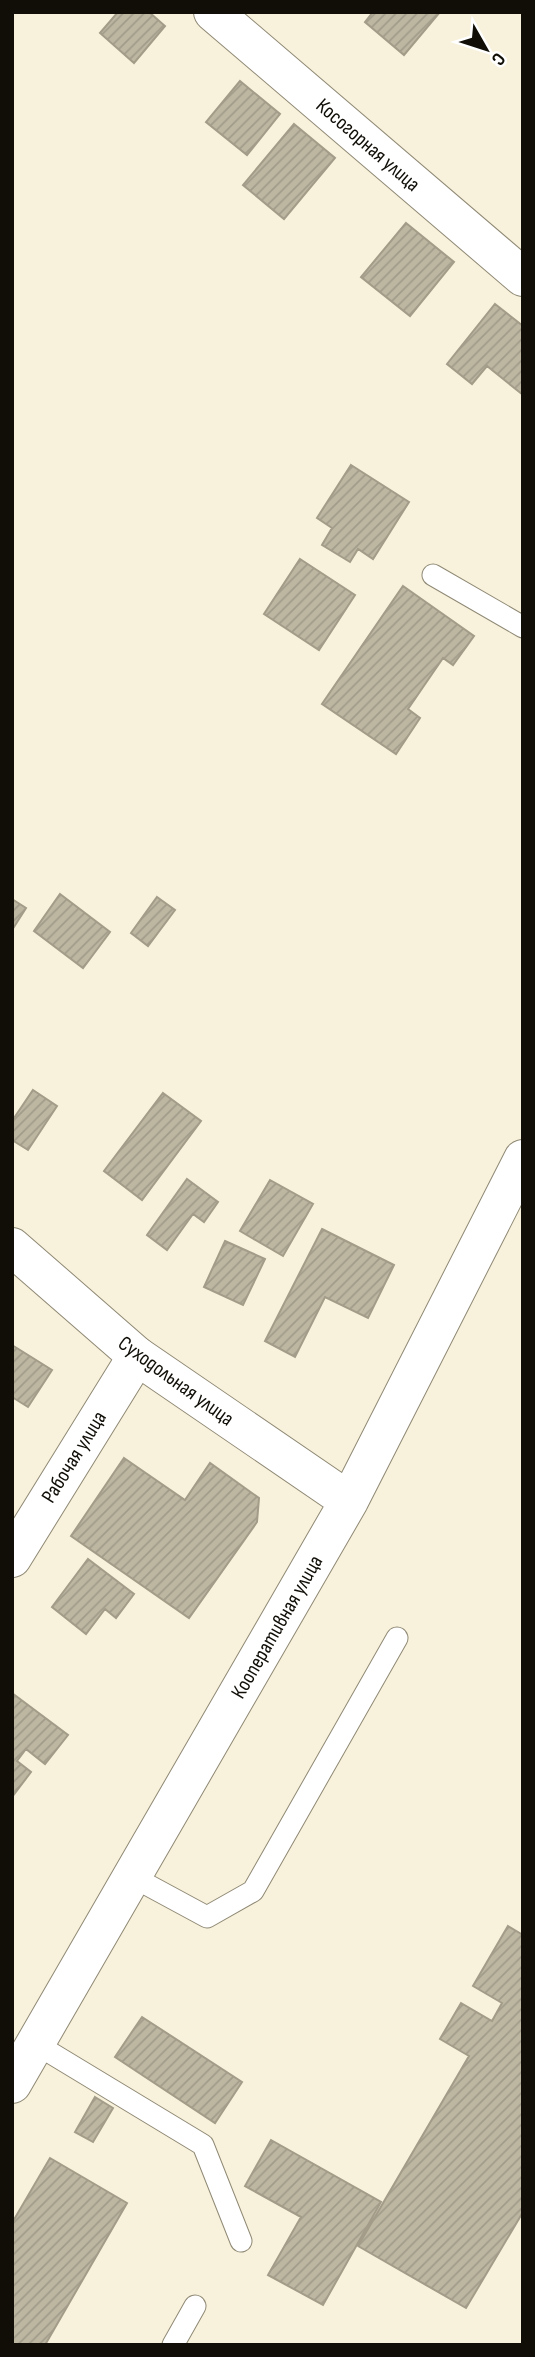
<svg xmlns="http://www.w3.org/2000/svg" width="535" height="2357" font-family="'Sofia Sans Condensed',sans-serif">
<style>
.building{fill:url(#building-hatch);stroke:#a29c88;stroke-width:2}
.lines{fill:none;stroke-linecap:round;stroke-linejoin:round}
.lane-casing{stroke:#8f8975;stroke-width:23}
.street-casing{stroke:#8f8975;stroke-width:40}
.secondary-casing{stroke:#8f8975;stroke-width:40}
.lane{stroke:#fff;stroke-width:21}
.street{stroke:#fff;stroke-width:38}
.secondary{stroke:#fff;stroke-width:38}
.labels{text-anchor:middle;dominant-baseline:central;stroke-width:6;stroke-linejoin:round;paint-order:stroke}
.street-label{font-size:21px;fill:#100e07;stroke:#fff}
</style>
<defs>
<pattern id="building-hatch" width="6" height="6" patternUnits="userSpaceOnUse" patternTransform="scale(1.75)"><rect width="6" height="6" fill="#bdb7a2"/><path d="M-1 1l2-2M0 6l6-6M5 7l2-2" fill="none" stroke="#a19c8a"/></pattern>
</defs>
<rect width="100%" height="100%" fill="#f8f1db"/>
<!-- building -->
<path class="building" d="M 118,12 L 149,12 L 165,26 L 134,63 L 100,33 Z
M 373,12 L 440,12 L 404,55 L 365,22 Z
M 240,81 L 280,114 L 247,155 L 206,122 Z
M 294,124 L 335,158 L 284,219 L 243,185 Z
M 406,223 L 454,262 L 410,316 L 361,277 Z
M 495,304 L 523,326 L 523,395 L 487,366 L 472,384 L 447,364 Z
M 351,465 L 409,502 L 373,559 L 358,549 L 350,562 L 322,545 L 332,528 L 317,518 Z
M 300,559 L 355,595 L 319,650 L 264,614 Z
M 403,586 L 474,636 L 453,665 L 443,658 L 408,709 L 420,718 L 396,754 L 322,704 Z
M 60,894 L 110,932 L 83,968 L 34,931 Z
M 157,897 L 175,910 L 148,946 L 131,933 Z
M 12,899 L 26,908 L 12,930 Z
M 33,1090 L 57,1106 L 28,1150 L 12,1140 L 12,1121 Z
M 163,1093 L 201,1121 L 142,1200 L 104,1171 Z
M 187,1179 L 218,1202 L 204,1222 L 193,1214 L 167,1250 L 147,1235 Z
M 270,1180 L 313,1204 L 283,1256 L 240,1231 Z
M 322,1229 L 394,1265 L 368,1318 L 325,1297 L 295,1357 L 265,1341 Z
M 225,1241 L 265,1259 L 243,1305 L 204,1287 Z
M 12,1345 L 52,1370 L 28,1407 L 12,1397 Z
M 124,1458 L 185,1500 L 210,1463 L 259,1498 L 257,1522 L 189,1618 L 71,1536 Z
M 88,1559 L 134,1594 L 116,1618 L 105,1609 L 86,1634 L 52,1607 Z
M 12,1693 L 68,1735 L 45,1764 L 26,1749 L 17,1761 L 31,1772 L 12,1797 Z
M 508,1926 L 523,1935 L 523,2212 L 466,2308 L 358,2246 L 469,2056 L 440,2039 L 461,2003 L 492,2021 L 502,2003 L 473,1986 Z
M 142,2017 L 242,2082 L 215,2123 L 115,2057 Z
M 95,2097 L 113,2108 L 93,2142 L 75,2132 Z
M 271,2140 L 381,2202 L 323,2305 L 268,2275 L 301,2217 L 245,2186 Z
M 50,2158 L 127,2203 L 45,2345 L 12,2345 L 12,2223 Z"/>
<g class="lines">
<!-- lane casing -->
<g class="lane-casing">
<path id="lane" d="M 433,575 L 523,627
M 133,1877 L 207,1917 L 253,1891 L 397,1638
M 36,2044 L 203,2145 L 241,2241
M 173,2345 L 195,2306"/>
</g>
<!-- street casing -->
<g class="street-casing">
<path id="street" d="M 213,12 L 523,277
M 12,1558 L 137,1356"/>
</g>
<!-- secondary casing -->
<g class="secondary-casing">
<path id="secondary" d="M 12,1247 L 137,1356 L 349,1501
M 12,2084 L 349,1501 L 523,1159"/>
</g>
<!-- lane -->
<use href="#lane" class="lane"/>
<!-- street -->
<use href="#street" class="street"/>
<!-- secondary -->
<use href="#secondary" class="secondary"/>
</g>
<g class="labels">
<!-- street labels -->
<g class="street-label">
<text transform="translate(368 145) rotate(41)">Косогорная улица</text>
<text transform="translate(176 1381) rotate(36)">Суходольная улица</text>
<text transform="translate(74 1457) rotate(-58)">Рабочая улица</text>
<text transform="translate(277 1627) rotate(-60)">Кооперативная улица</text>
</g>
</g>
<!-- border -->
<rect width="535" height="2357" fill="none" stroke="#100e07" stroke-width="28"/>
<!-- north arrow -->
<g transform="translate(486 49) rotate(129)" stroke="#ffffff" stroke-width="5" paint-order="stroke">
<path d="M0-5L12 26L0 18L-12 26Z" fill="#100e07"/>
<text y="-10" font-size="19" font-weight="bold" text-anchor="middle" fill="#100e07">С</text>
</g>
</svg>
